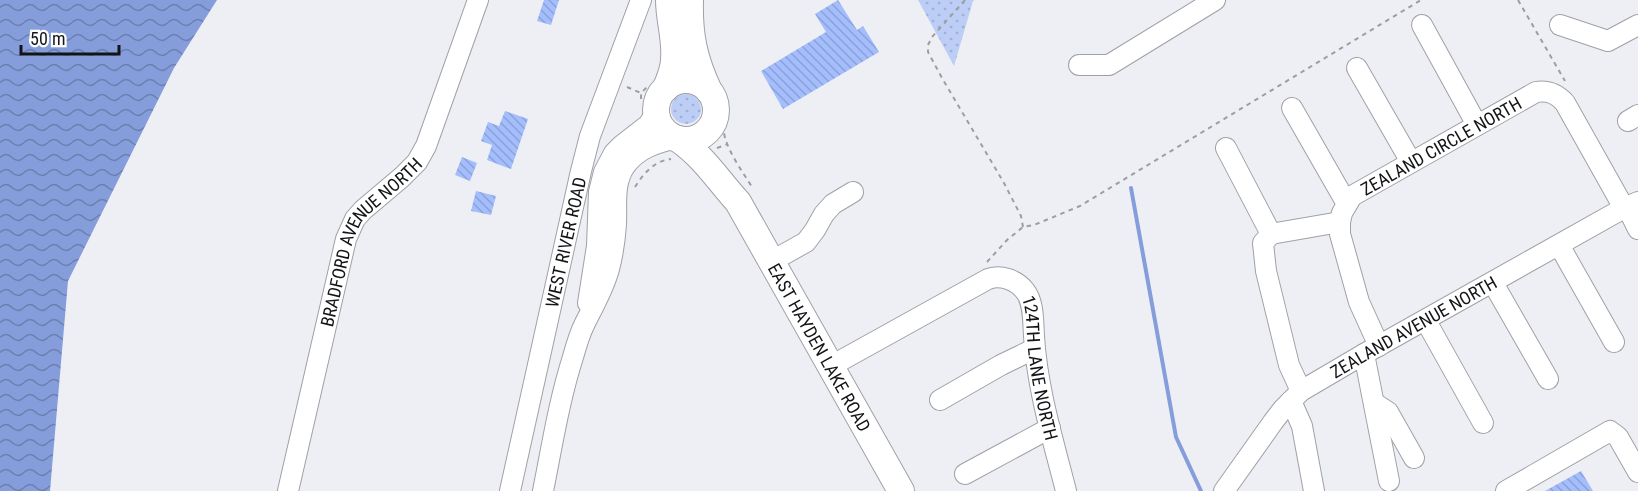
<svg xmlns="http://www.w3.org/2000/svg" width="1638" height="491" font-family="'Roboto Condensed',sans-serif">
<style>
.park{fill:url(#park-dots)}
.water{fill:url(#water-waves)}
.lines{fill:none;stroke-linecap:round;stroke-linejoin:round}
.stream{stroke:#859dda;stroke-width:4}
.building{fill:url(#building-back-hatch)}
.minor-casing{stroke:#9fa1a6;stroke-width:22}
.major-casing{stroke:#9fa1a6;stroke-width:28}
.path{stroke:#9c9ea2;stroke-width:2;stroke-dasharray:4.5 4.5;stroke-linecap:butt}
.minor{stroke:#fff;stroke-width:20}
.major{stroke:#fff;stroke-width:26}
.labels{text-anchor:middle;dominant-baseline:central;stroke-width:4.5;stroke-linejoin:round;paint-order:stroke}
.street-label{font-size:18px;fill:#131416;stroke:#fcfdff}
</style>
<defs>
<pattern id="park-dots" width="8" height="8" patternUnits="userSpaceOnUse" patternTransform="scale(1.5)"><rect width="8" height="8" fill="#bccdf6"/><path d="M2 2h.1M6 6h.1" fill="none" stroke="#a1afd2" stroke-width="1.8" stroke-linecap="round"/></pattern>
<pattern id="water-waves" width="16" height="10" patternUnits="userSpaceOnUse" patternTransform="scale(1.5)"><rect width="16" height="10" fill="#859dda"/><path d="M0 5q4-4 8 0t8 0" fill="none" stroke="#6c7fb0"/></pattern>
<pattern id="building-back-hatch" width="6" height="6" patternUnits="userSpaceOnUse" patternTransform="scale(1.5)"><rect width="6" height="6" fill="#a4bdfc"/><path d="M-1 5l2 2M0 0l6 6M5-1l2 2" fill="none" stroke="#8ca2d7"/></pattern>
</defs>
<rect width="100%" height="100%" fill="#edeff5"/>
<!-- park -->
<path class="park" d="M 918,0 L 975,0 L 973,1 L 954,66 Z
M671 109a15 15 0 1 1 30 0a15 15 0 1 1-30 0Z"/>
<!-- water -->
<path class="water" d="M 0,0 L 217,0 L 174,68 L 68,281 L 50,491 L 0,491 Z"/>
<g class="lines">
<!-- stream -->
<path class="stream" d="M 1131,188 L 1176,437 L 1201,491"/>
</g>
<!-- building -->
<path class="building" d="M 544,0 L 559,0 L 551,25 L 537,21 Z
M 838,0 L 857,30 L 863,26 L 879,52 L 783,109 L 761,71 L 826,32 L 815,14 Z
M 505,111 L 528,119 L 511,169 L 487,160 L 492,145 L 481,141 L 488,122 L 499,126 Z
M 462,157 L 477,163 L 470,181 L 455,175 Z
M 476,191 L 496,196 L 491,215 L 471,211 Z
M 1581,471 L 1593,491 L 1545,491 Z"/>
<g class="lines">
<!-- minor casing -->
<g class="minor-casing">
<g id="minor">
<path d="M 1422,25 L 1477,125"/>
<path d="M 1560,25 L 1608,41 L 1638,25"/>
<path d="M 1079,65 L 1109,65 L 1215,0"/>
<path d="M 1357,68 L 1411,162"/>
<path d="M 1292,108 L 1347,204"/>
<path d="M 1628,121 L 1638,115"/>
<path d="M 1226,148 L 1271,234 L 1340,222"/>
<path d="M 1271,234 L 1263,243 L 1266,271 L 1289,365 L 1301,391"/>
<path d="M 1559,245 L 1614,342"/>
<path d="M 772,261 L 806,242 L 815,230 L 824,214 L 833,204 L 853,192"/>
<path d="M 1493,283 L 1548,379"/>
<path d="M 588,303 L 597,246 L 599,192 L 604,172 L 614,153 L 621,146 L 648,125 L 652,119 L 657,105"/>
<path d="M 1426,321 L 1483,423"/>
<path id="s1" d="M 1379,346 L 1359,302 L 1340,234 L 1340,222 L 1342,213 L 1352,196 L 1536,92 C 1549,90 1557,94 1565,103 L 1624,208 L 1631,215 L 1638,229"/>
<path d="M 1364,354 L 1389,481"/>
<path id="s2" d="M 831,366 L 988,279 C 1000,274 1017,280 1025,291 C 1034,302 1033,322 1034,336 C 1037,388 1053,440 1066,491"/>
<path d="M 940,400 L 1001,365 L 1034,349"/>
<path d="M 1291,401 L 1302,426 L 1314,491"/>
<path d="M 1374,403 L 1388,412 L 1414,458"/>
<path d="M 965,474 L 1050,428"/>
<path id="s3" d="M 288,491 L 346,239 L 355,219 L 363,210 L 402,177 L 417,162 L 426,146 L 478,0"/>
<path id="s4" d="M 510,491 L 581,171 L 590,136 L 641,0"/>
<path d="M 543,491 C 552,446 559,401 573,357 C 576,346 580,333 585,323 C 594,305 604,288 609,269 C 613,254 615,239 616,224 C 617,204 613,184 625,166 C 638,148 656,143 676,138"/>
<path id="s5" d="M 1224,491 L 1273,422 L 1283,409 L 1301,391 L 1364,354 L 1624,208 L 1638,202"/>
<path d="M 1506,491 L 1610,431 L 1618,437 L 1638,472"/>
</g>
</g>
<!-- major casing -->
<g class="major-casing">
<g id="major">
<path d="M 690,0 C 689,35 694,59 709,91"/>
<circle cx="686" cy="110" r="30"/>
<path d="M 666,88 C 670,78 674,69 674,59 C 676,40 669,20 669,0"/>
<path id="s6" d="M 678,139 C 703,156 718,180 738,202 L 901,491"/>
</g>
</g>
<!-- path -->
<path class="path" d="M 965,0 L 932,37 L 928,45 L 928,52 L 942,78 L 1004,183 L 1021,216 L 1023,227
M 1518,0 L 1565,81
M 627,87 L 641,93
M 726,98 C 730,114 724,118 724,131 C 724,146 744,174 752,187
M 641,99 L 641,93 L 648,86
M 717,148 L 728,144
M 635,187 C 644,173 654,161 671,159
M 987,262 L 1007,240 L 1023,227 L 1034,225 L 1080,206 L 1421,0"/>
<!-- minor -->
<use href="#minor" class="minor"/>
<!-- major -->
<use href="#major" class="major"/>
</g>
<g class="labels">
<!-- street labels -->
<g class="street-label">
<text stroke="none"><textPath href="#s1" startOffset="262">ZEALAND CIRCLE NORTH</textPath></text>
<text stroke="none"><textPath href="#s3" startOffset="268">BRADFORD AVENUE NORTH</textPath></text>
<text stroke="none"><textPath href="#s4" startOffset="255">WEST RIVER ROAD</textPath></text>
<text stroke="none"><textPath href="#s5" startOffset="256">ZEALAND AVENUE NORTH</textPath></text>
<text stroke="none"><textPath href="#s6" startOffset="254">EAST HAYDEN LAKE ROAD</textPath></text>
<text stroke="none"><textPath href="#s2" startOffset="300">124TH LANE NORTH</textPath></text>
</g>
</g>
<!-- scale -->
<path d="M21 45v9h98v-9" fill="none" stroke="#131416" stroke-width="3"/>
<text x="30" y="45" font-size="18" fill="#131416" stroke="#fcfdff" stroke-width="4.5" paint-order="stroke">50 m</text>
</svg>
